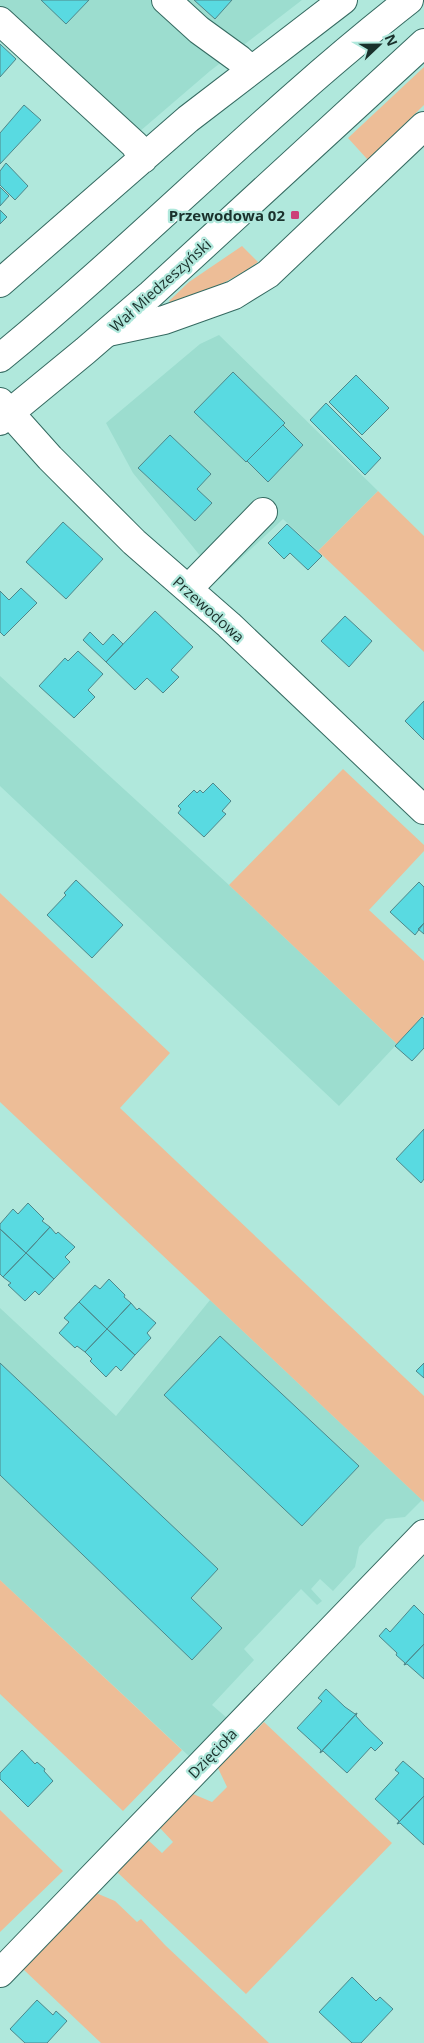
<svg xmlns="http://www.w3.org/2000/svg" width="424" height="2043" font-family="'Open Sans',sans-serif">
<style>
.built{fill:#9cddcf}
.green{fill:#edbd97}
.building{fill:#59dae1;stroke:#4e878a}
.lines{fill:none;stroke-linecap:round;stroke-linejoin:round}
.minor-casing{stroke:#356a61;stroke-width:30}
.major-casing{stroke:#356a61;stroke-width:30}
.minor{stroke:#fff;stroke-width:28}
.major{stroke:#fff;stroke-width:28}
.poi-dot{fill:#cc4177;stroke:#b0e8dc;stroke-width:2}
.labels{text-anchor:middle;dominant-baseline:central;stroke-width:4.5;stroke-linejoin:round;paint-order:stroke}
.poi-label{font-size:15px;font-weight:bold;fill:#1a312c;stroke:#b0e8dc;text-anchor:end}
.street-label{font-size:15px;fill:#1a312c;stroke:#b0e8dc}
</style>
<rect width="100%" height="100%" fill="#b0e8dc"/>
<!-- built -->
<path class="built" d="M 0,0 L 302,0 L 210,71 L 139,132 L 0,8 Z
M 219,335 L 378,491 L 318,551 L 283,519 L 219,579 L 133,473 L 106,423 L 200,344 Z
M 0,676 L 229,885 L 397,1044 L 339,1106 L 0,786 Z
M 210,1300 L 422,1500 L 405,1517 L 386,1519 L 372,1533 L 359,1547 L 355,1567 L 333,1591 L 320,1579 L 311,1589 L 322,1601 L 317,1605 L 301,1589 L 244,1649 L 254,1660 L 212,1705 L 227,1718 L 190,1757 L 0,1580 L 0,1308 L 116,1416 Z"/>
<!-- green -->
<path class="green" d="M 424,67 L 424,105 L 368,160 L 348,138 Z
M 242,246 L 258,262 C 231,282 203,293 171,303 L 169,301 L 189,282 Z
M 378,491 L 424,536 L 424,652 L 318,551 Z
M 343,769 L 424,845 L 424,851 L 369,910 L 424,961 L 424,1015 L 397,1044 L 229,885 Z
M 0,893 L 170,1053 L 120,1108 L 424,1396 L 424,1502 L 0,1102 Z
M 0,1580 L 182,1750 L 123,1811 L 0,1694 Z
M 264,1722 L 392,1843 L 246,1994 L 117,1872 L 148,1840 L 162,1853 L 173,1842 L 160,1828 L 193,1794 L 212,1802 L 227,1787 L 218,1768 Z
M 0,1810 L 63,1871 L 0,1932 Z
M 96,1893 L 115,1901 L 137,1922 L 141,1919 L 165,1945 L 269,2043 L 101,2043 L 23,1969 Z"/>
<!-- building -->
<path class="building" d="M 41,0 L 89,0 L 66,24 Z
M 194,0 L 232,0 L 215,19 Z
M 0,44 L 16,59 L 0,77 Z
M 24,105 L 41,120 L 0,164 L 0,133 Z
M 6,163 L 28,186 L 15,200 L 0,185 L 0,171 Z
M 0,187 L 9,196 L 0,206 Z
M 0,210 L 7,217 L 0,224 Z
M 233,372 L 285,423 L 246,462 L 194,412 Z
M 356,375 L 389,408 L 362,435 L 329,402 Z
M 326,403 L 381,458 L 365,475 L 310,420 Z
M 283,425 L 303,445 L 268,482 L 247,461 Z
M 170,435 L 211,474 L 197,489 L 212,503 L 195,521 L 138,468 Z
M 63,522 L 103,559 L 66,599 L 26,562 Z
M 287,524 L 322,556 L 308,570 L 290,553 L 284,559 L 268,543 Z
M 21,588 L 37,603 L 4,636 L 0,632 L 0,591 L 9,600 Z
M 155,611 L 193,647 L 171,670 L 179,677 L 163,693 L 147,678 L 135,690 L 106,662 Z
M 345,616 L 372,641 L 349,667 L 321,641 Z
M 90,632 L 103,645 L 113,634 L 123,644 L 106,662 L 83,640 Z
M 78,651 L 103,674 L 88,690 L 95,697 L 74,718 L 39,686 L 65,658 L 68,661 Z
M 424,701 L 424,740 L 405,721 Z
M 213,783 L 231,801 L 222,811 L 226,814 L 204,837 L 178,813 L 181,809 L 178,806 L 194,790 L 197,793 L 200,790 L 203,793 Z
M 76,880 L 123,925 L 92,958 L 47,915 L 66,895 L 64,893 Z
M 419,882 L 424,887 L 424,923 L 415,935 L 390,912 Z
M 424,923 L 424,934 L 418,929 Z
M 422,1017 L 424,1019 L 424,1048 L 412,1061 L 395,1046 Z
M 424,1129 L 424,1179 L 421,1183 L 396,1159 Z
M 28,1203 L 44,1219 L 42,1221 L 50,1227 L 26,1253 L 0,1229 L 0,1224 L 13,1209 L 18,1214 Z
M 50,1227 L 56,1234 L 58,1232 L 75,1247 L 65,1257 L 70,1262 L 54,1279 L 26,1253 Z
M 0,1229 L 26,1253 L 3,1277 L 0,1274 Z
M 26,1253 L 54,1279 L 39,1295 L 35,1291 L 25,1301 L 8,1285 L 11,1283 L 3,1277 Z
M 109,1279 L 125,1295 L 124,1297 L 131,1303 L 107,1329 L 79,1302 L 95,1285 L 100,1289 Z
M 79,1302 L 107,1329 L 85,1352 L 77,1346 L 75,1348 L 59,1333 L 69,1322 L 64,1318 Z
M 131,1303 L 137,1310 L 139,1308 L 156,1323 L 147,1333 L 151,1338 L 135,1355 L 107,1329 Z
M 107,1329 L 135,1355 L 121,1371 L 116,1366 L 106,1377 L 90,1361 L 92,1359 L 85,1352 Z
M 220,1336 L 359,1466 L 302,1526 L 164,1395 Z
M 0,1363 L 218,1569 L 191,1598 L 222,1628 L 192,1660 L 0,1475 Z
M 424,1363 L 424,1378 L 416,1371 Z
M 414,1605 L 424,1615 L 424,1644 L 404,1665 L 405,1663 L 396,1655 L 397,1653 L 379,1636 L 386,1628 L 390,1632 Z
M 424,1644 L 424,1679 L 407,1664 L 404,1665 Z
M 326,1689 L 345,1707 L 355,1714 L 357,1713 L 320,1753 L 321,1750 L 297,1728 L 322,1701 L 318,1698 Z
M 357,1713 L 356,1716 L 364,1725 L 383,1743 L 375,1751 L 371,1747 L 347,1773 L 323,1751 L 320,1753 Z
M 22,1750 L 35,1764 L 37,1762 L 45,1769 L 44,1771 L 53,1781 L 28,1807 L 0,1779 L 0,1773 Z
M 403,1761 L 424,1779 L 424,1796 L 397,1824 L 399,1821 L 375,1799 L 399,1773 L 395,1770 Z
M 424,1796 L 424,1845 L 400,1823 L 397,1824 Z
M 352,1977 L 376,2001 L 380,1997 L 393,2009 L 361,2043 L 352,2043 L 319,2012 Z
M 37,2000 L 53,2015 L 56,2011 L 67,2021 L 47,2043 L 25,2043 L 10,2029 Z"/>
<g class="lines">
<!-- minor casing -->
<g class="minor-casing">
<path id="minor" d="M 166,0 L 199,30 L 239,59 L 251,70
M 0,21 L 135,145 L 143,159
M 0,283 L 188,119 L 343,0
M 108,332 L 164,320 L 234,295 L 268,274 L 424,126
M 0,402 L 50,458 L 134,542 L 229,625 L 424,810
M 188,589 L 263,512
M 0,1973 L 424,1534"/>
</g>
<!-- major casing -->
<g class="major-casing">
<path id="major" d="M 0,358 C 140,243 266,112 409,0
M 0,421 L 85,351 L 151,294 L 424,43"/>
</g>
<!-- minor -->
<use href="#minor" class="minor"/>
<!-- major -->
<use href="#major" class="major"/>
</g>
<!-- markers -->
<rect class="poi-dot" x="290" y="210" width="10" height="10" rx="2.5"/>
<g class="labels">
<!-- poi labels -->
<g class="poi-label">
<text x="285" y="215">Przewodowa 02</text>
</g>
<!-- street labels -->
<g class="street-label">
<text transform="translate(160 285) rotate(-42)">Wał Miedzeszyński</text>
<text transform="translate(209 609) rotate(42)">Przewodowa</text>
<text transform="translate(212 1753) rotate(-46)">Dzięcioła</text>
</g>
</g>
<!-- north arrow -->
<g transform="translate(379 45) rotate(68)" stroke="#b0e8dc" stroke-width="4" paint-order="stroke">
<path d="M0-4L9 19L0 12L-9 19Z" fill="#1a312c"/>
<text y="-8" font-size="14" font-weight="bold" text-anchor="middle" fill="#1a312c">N</text>
</g>
</svg>
